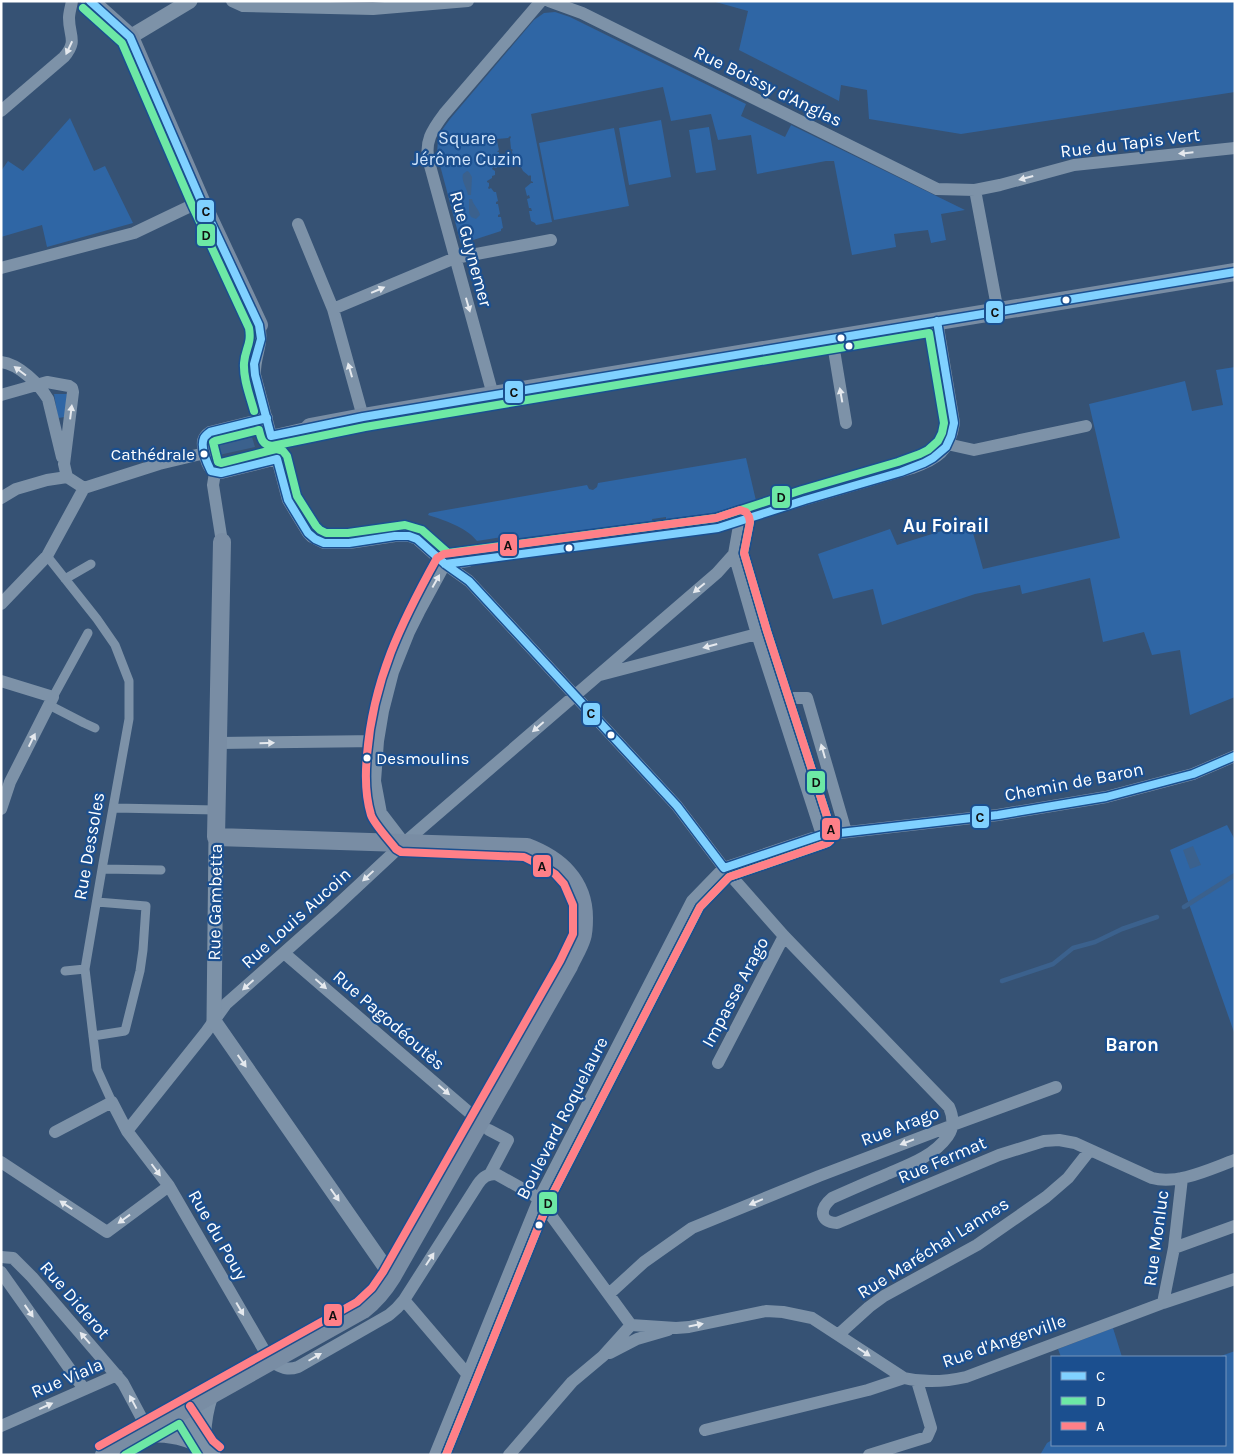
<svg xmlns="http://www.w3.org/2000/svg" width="1236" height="1456" font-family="Karla,sans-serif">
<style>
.green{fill:#2f66a5}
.water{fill:#3b618d}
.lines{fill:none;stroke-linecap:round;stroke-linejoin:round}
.stream{stroke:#3b618d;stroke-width:4.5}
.pedestrian{stroke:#7d92a8;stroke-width:9}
.minor{stroke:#7d92a8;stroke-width:12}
.tertiary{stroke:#7d92a8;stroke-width:15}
.secondary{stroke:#798da4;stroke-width:18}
.bus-1-casing{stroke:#1b4f8f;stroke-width:11}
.bus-2-casing{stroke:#1b4f8f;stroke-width:11}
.bus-3-casing{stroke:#1b4f8f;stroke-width:11}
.bus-1{stroke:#80d1ff;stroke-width:8}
.bus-2{stroke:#6de8a5;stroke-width:8}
.bus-3{stroke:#ff8088;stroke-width:8}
.oneway{fill:#e5e9ee}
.bus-dot{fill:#fff;stroke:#1b4f8f;stroke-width:2}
.labels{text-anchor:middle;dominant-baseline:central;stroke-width:4.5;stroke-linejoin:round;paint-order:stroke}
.bus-label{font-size:17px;fill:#fff;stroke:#1b4f8f;text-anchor:end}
.street-label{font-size:18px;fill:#fff;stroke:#1b4f8f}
.park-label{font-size:18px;fill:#cfe3fa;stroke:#1b4f8f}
.neighbourhood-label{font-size:19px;font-weight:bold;fill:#fff;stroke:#1b4f8f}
.line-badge{stroke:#1b4f8f;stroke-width:2}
.pale-badge-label{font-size:14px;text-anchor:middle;font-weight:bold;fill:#111}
</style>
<rect width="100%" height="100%" fill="#365274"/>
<!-- green -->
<path class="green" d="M 712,1 L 1235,1 L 1235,92 L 961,134 L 869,119 L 867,90 L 841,85 L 839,101 L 739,50 L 748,11 Z
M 555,12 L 570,17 L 746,104 L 741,116 L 785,137 L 791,125 L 965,210 L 941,214 L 946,240 L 931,243 L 928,230 L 894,234 L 896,247 L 852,255 L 834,161 L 826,161 L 757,174 L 751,135 L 718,140 L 711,114 L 671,121 L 663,87 L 531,114 L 552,222 L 536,225 L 535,223 L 531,221 L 529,211 L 532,211 L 531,208 L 529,208 L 527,199 L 530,198 L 529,195 L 527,196 L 525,188 L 531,183 L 533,183 L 533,182 L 531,181 L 531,176 L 530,175 L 529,176 L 523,171 L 521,167 L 522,165 L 520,163 L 518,165 L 514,161 L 512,151 L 513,150 L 511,149 L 510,139 L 511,137 L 510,136 L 508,138 L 497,139 L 496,140 L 497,141 L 499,150 L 497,152 L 499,152 L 499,160 L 501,164 L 496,168 L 493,167 L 492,169 L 495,171 L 495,175 L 492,176 L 492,178 L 487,181 L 487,182 L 489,183 L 489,186 L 488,188 L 489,189 L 491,188 L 494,192 L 496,192 L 498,201 L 496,202 L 496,204 L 498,204 L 500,214 L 498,215 L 498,217 L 501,217 L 503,228 L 501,229 L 501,231 L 461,244 L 437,154 L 438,139 L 442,130 L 450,119 L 534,20 L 544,13 Z
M 70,118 L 94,171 L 105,166 L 133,223 L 47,247 L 42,225 L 1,237 L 1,171 L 8,161 L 23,171 Z
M 661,120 L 671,177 L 629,185 L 619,128 Z
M 709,127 L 716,170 L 696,173 L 689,130 Z
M 614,128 L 629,206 L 554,220 L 539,143 Z
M 1235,367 L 1235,697 L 1190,715 L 1180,650 L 1152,655 L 1144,632 L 1103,642 L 1090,578 L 1022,594 L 1020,585 L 975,594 L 882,625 L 873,589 L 833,599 L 818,554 L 890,529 L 897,545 L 970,522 L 983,569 L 1120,538 L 1089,404 L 1185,381 L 1192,411 L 1223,405 L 1216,370 Z
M 54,394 L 67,394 L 65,417 L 58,418 Z
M 746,458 L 757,505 L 721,515 L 666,521 L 666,517 L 652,519 L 653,523 L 504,544 L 502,537 L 477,541 C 466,527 444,520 428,515 L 429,513 L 587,485 L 589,489 L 593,490 L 597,487 L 598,483 Z
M 1227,825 L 1235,840 L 1235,1035 L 1170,850 Z
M 1113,1328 L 1122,1357 L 1061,1357 L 1058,1349 Z
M 1235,1351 L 1235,1455 L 1040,1455 L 1047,1443 L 1052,1440 L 1052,1445 L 1225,1445 L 1225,1357 L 1218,1357 Z"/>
<!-- water -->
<path class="water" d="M 467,171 L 469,172 L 472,177 L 471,195 L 468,195 C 467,188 461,181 463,174 Z
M 469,199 L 472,199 C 473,205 479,209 480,215 L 476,219 L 471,217 L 469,213 Z
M 252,437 L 255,447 L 219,455 L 217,445 Z
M 1193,846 L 1201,865 L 1190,869 L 1183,850 Z"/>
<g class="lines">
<!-- stream -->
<path class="stream" d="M 1184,907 L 1235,875
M 1002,981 L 1053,964 L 1073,948 L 1095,942 L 1122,929 L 1157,917"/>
<!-- pedestrian -->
<path class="pedestrian" d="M 47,556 L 97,619 L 115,645 L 129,681 L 129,719 L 102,869 L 85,969 L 97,1069 L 112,1102
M 65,579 L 91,564
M 53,697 L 88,633
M 49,705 L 84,723 L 95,728
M 114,808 L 217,810
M 102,869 L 161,870
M 65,971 L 85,969
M 93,1036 L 125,1031 L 140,971 L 143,950 L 146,906 L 97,902"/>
<!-- minor -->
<path class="minor" d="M 232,1 L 243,6 L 373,9 L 468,1
M 549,1 L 582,13 L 937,189 L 975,190 L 1000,185 L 1074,165 L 1235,148
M 1,111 L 64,57 C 78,41 69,36 69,18 C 69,13 71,7 72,1
M 975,190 L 998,312
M 298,224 L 333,309 L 363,417
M 1,268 L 134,233 L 201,201
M 333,309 L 455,258 L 551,240
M 259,325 C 264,344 254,356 255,375 L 288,500 L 308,533 L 312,537 L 324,543 L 349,543 L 395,536 L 409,536 L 417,539 L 445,564 L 469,581 L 677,806 L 724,868 L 784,936 L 949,1107 C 953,1116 954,1127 948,1136 C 933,1157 908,1165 885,1175 C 868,1182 850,1190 832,1198 C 820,1208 818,1222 837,1223 L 999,1155 L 1044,1141 L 1059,1140 L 1075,1143 L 1152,1178 C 1178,1185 1210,1169 1235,1160
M 832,338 L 846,423
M 1,362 C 19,364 39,384 48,399 L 62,457
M 1,395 L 47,382 L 69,386 L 72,388 L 73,392 L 64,464 L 67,477
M 493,395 L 429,162 C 424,142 432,130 444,114 L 541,1
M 267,418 L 210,432 C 207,434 204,437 203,441 C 202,448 207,468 213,471 C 215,473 218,473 221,473 L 277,459
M 271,436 L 310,427
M 947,444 L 974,450 L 1086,426
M 215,473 L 213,485 L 222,542
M 84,488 L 159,464 L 205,453
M 1,498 L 16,489 L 47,480 L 67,477 L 84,488
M 445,564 L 468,561
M 1,604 L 47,556 L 84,488
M 600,675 L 757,634
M 1,681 L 53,697 L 10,782 L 1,809
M 778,698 L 807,698 L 846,832
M 219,743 L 378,741
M 822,835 L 757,634 L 734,554 L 740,520 L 755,514 L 912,468 C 937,459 950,451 954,423 L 937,321
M 404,843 L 381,813 L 375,781 L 378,741 L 383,711 L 393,672 L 409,632 L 419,612 L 445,564
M 284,953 L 471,1114
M 718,1063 L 784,936
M 489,1130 L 508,1140 L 490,1174
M 127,1131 L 206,1032 L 226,1004 L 332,910 L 404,843 L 717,573 L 734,554
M 55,1132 L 112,1102 L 127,1131 L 169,1186 L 271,1362 C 282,1367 286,1371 298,1367 L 389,1315 L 397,1308 L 404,1300 L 478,1184 C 483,1177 487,1174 496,1174 L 532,1194 L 539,1199 L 631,1325
M 1,1162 L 107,1232 L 169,1186
M 1174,1248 L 1235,1226
M 1,1257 L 13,1258 L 32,1277 L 123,1383 L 148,1430
M 1,1272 L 84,1389
M 609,1294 L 644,1262 L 692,1228 L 819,1176 L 953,1125 L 1056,1087
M 404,1300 L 468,1375
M 1163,1303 L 1174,1248 L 1182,1178
M 631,1325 L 676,1328 L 689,1327 L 766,1311 L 783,1312 L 812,1318 L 904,1378 C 925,1383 944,1382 966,1377 L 1163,1303 L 1235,1279
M 838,1335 L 869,1307 L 884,1296 L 977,1245 L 1046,1197 L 1068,1178 L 1090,1150
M 610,1353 L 637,1339 L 668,1330
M 1,1426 L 117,1375
M 705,1430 L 868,1390 L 904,1378
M 435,1455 L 539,1199 L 692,901 L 724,868 L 822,835 L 998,815 L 1106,797 L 1193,774 L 1235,756
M 509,1455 L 572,1382 L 603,1356 L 631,1325
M 869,1455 L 927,1437 L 931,1428 L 917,1381"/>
<!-- tertiary -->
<path class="tertiary" d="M 130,37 L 190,1
M 216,837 L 214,1021 L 392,1277
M 182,1411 L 204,1446
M 139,1435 C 167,1434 191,1436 213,1455
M 205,1448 C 202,1429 205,1413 211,1395"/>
<!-- secondary -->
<path class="secondary" d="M 90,1 L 130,37 L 201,201 L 259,325
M 310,427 L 363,417 L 486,396 L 1235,272
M 104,1455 L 363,1310 C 376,1300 384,1290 392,1277 L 569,966 C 573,957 579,948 582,938 C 584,932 584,925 584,918 C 584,881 559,859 527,847 L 216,837 L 222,542"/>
<!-- bus-1 casing -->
<g class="bus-1-casing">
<path id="bus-1" d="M 90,1 L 130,37 L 201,201 L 259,325 L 261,339 L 254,364 L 255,375 L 271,436 L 363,417 L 1235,272
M 267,418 L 210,432 C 209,433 205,436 204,438 C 200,447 207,463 211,471 L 221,473 L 277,459 L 288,500 L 308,533 L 315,539 L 324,543 L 349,543 L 395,536 L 409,536 L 417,539 L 445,564 L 469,581 L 677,806 L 724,868
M 445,564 L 718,528 L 805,500 L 901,472 L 924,463 L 933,458 L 946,447 L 951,436 L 954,423 L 937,321
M 724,868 L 822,835 L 998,815 L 1106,797 L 1193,774 L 1235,756"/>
</g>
<!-- bus-2 casing -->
<g class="bus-2-casing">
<path id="bus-2" d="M 83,8 L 122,43 L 192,205 L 249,328 C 252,344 245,349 244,363 C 243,379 250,396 254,411
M 929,333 L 944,423 L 942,433 L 938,441 L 928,450 L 920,454 L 898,462 L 802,490 L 716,518 L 448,553 L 422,530 L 405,525 L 348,533 L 326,533 L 320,530 L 316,526 L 297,496 L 287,456 L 283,451 L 276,449 L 221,463 L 218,462 L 213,442 L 215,441 L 259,430 C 261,438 262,445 272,446 L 365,427 Z
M 125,1455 L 179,1424 L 198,1455
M 446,1455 L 548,1203 L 700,907 L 729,877 L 825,844 C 831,842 833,838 832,832 L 767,631 L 744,553 L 750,522"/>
</g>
<!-- bus-3 casing -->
<g class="bus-3-casing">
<path id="bus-3" d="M 190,1406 L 213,1441 L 220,1447
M 99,1446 L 357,1302 L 372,1288 L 383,1272 L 560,961 L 573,934 L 573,905 L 564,884 L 555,874 L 546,868 L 524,857 L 401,852 L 396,849 C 390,841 374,824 371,815 C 365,795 365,775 367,755 C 373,680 401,623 437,558 L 444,554 L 716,518 L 740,510 L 746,512 L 749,517 L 750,522 L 744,553 L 767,631 L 832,832 C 833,838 831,842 825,844 L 729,877 L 700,907 L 548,1203 L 446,1455"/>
</g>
<!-- bus-1 -->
<use href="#bus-1" class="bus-1"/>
<!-- bus-2 -->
<use href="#bus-2" class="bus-2"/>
<!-- bus-3 -->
<use href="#bus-3" class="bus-3"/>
</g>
<!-- one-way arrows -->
<defs><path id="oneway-solid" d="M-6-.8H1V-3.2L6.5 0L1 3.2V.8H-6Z" transform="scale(1.25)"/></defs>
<g class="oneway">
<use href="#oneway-solid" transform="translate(69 48) rotate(115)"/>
<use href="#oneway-solid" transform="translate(1186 153) rotate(174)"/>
<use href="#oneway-solid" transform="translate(1026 178) rotate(165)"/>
<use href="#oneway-solid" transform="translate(378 290) rotate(-23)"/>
<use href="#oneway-solid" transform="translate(468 305) rotate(74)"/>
<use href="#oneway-solid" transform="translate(350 370) rotate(-106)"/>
<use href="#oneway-solid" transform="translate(20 371) rotate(-143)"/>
<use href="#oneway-solid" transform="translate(841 395) rotate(-100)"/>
<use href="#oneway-solid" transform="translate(71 412) rotate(-83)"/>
<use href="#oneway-solid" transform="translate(436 581) rotate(-61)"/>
<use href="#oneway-solid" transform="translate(699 588) rotate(140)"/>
<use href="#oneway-solid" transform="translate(710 646) rotate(165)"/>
<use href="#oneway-solid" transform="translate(538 727) rotate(139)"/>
<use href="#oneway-solid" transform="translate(32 740) rotate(-64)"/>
<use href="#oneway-solid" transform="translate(267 743) rotate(-1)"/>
<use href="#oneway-solid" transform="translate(823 751) rotate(-106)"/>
<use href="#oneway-solid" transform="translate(368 876) rotate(137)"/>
<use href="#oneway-solid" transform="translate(321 984) rotate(41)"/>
<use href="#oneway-solid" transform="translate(248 985) rotate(138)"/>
<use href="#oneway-solid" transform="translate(242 1061) rotate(55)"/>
<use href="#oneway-solid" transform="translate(444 1090) rotate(41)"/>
<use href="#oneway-solid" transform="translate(907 1142) rotate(159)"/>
<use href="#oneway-solid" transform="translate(156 1170) rotate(53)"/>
<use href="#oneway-solid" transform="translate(335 1195) rotate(55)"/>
<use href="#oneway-solid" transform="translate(756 1202) rotate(157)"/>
<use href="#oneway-solid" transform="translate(66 1205) rotate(-147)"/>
<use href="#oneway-solid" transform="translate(124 1219) rotate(144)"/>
<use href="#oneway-solid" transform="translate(430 1259) rotate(-57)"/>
<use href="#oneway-solid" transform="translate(240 1309) rotate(60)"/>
<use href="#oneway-solid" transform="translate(29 1311) rotate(55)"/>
<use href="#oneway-solid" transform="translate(696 1325) rotate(-11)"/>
<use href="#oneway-solid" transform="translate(85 1338) rotate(-131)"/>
<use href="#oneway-solid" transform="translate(864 1352) rotate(33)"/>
<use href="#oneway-solid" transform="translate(315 1357) rotate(-30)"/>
<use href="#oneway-solid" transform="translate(133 1402) rotate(-118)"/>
<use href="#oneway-solid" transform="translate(46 1406) rotate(-24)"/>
</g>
<!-- markers -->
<g class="bus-dot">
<circle cx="1066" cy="300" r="4.5"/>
<circle cx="841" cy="338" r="4.5"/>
<circle cx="849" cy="346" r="4.5"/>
<circle cx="204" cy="454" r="4.5"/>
<circle cx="569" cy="548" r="4.5"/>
<circle cx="611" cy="735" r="4.5"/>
<circle cx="367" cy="758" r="4.5"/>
<circle cx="539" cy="1225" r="4.5"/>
</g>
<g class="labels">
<!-- bus labels -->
<g class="bus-label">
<text x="195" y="454">Cathédrale</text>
<text x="376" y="758" text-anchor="start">Desmoulins</text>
</g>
<!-- street labels -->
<g class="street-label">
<text transform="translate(768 86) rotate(26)">Rue Boissy d'Anglas</text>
<text transform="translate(1130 143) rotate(-7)">Rue du Tapis Vert</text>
<text transform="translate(471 249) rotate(75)">Rue Guynemer</text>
<text transform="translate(1074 782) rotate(-11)">Chemin de Baron</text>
<text transform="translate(89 846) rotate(-80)">Rue Dessoles</text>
<text transform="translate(215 902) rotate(-89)">Rue Gambetta</text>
<text transform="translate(296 918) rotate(-42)">Rue Louis Aucoin</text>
<text transform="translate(735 992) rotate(-62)">Impasse Arago</text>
<text transform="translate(389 1020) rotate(41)">Rue Pagodéoutès</text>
<text transform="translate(562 1118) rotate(-63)">Boulevard Roquelaure</text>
<text transform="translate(900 1126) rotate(-21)">Rue Arago</text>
<text transform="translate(942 1160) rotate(-23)">Rue Fermat</text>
<text transform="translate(218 1235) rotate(60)">Rue du Pouy</text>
<text transform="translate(1156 1238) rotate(-82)">Rue Monluc</text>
<text transform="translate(933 1248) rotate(-32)">Rue Maréchal Lannes</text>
<text transform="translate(75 1300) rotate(49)">Rue Diderot</text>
<text transform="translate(1004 1341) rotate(-19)">Rue d'Angerville</text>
<text transform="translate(67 1378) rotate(-23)">Rue Viala</text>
</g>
<!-- park labels -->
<g class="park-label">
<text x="467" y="138">Square<tspan x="467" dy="21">Jérôme Cuzin</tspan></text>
</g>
<!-- neighbourhood labels -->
<g class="neighbourhood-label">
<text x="946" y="526">Au Foirail</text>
<text x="1132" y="1045">Baron</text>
</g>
</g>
<g class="line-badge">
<rect x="196" y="199" width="19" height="24" rx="5" fill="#80d1ff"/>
<rect x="196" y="223" width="20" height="24" rx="5" fill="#6de8a5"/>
<rect x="985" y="300" width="19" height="24" rx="5" fill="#80d1ff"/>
<rect x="504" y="380" width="20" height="24" rx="5" fill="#80d1ff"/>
<rect x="771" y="485" width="20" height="24" rx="5" fill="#6de8a5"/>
<rect x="499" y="533" width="19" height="24" rx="5" fill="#ff8088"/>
<rect x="582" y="702" width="19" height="24" rx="5" fill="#80d1ff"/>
<rect x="806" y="770" width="20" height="24" rx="5" fill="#6de8a5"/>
<rect x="971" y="805" width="19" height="24" rx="5" fill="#80d1ff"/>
<rect x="821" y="817" width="20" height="24" rx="5" fill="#ff8088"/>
<rect x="532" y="854" width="20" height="24" rx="5" fill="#ff8088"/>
<rect x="538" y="1191" width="20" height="24" rx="5" fill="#6de8a5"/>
<rect x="323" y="1303" width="20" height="24" rx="5" fill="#ff8088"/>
</g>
<g class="pale-badge-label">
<text x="206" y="216">C</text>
<text x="206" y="240">D</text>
<text x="995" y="317">C</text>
<text x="514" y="397">C</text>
<text x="781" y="502">D</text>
<text x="508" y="550">A</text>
<text x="591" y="718">C</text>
<text x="816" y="787">D</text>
<text x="980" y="822">C</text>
<text x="831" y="834">A</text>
<text x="542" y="871">A</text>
<text x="548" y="1208">D</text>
<text x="333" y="1320">A</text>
</g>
<!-- border -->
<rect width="1236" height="1456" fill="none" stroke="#ffffff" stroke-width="5"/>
<!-- legend -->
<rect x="1051" y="1356" width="175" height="90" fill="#1b4f8f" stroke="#7695bc"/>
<rect x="1061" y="1372" width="25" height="8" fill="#80d1ff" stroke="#7695bc"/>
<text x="1096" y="1381" font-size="15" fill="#ffffff">C</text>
<rect x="1061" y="1397" width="25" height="8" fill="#6de8a5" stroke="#7695bc"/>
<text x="1096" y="1406" font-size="15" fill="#ffffff">D</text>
<rect x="1061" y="1422" width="25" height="8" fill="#ff8088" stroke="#7695bc"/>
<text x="1096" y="1431" font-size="15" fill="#ffffff">A</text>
</svg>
